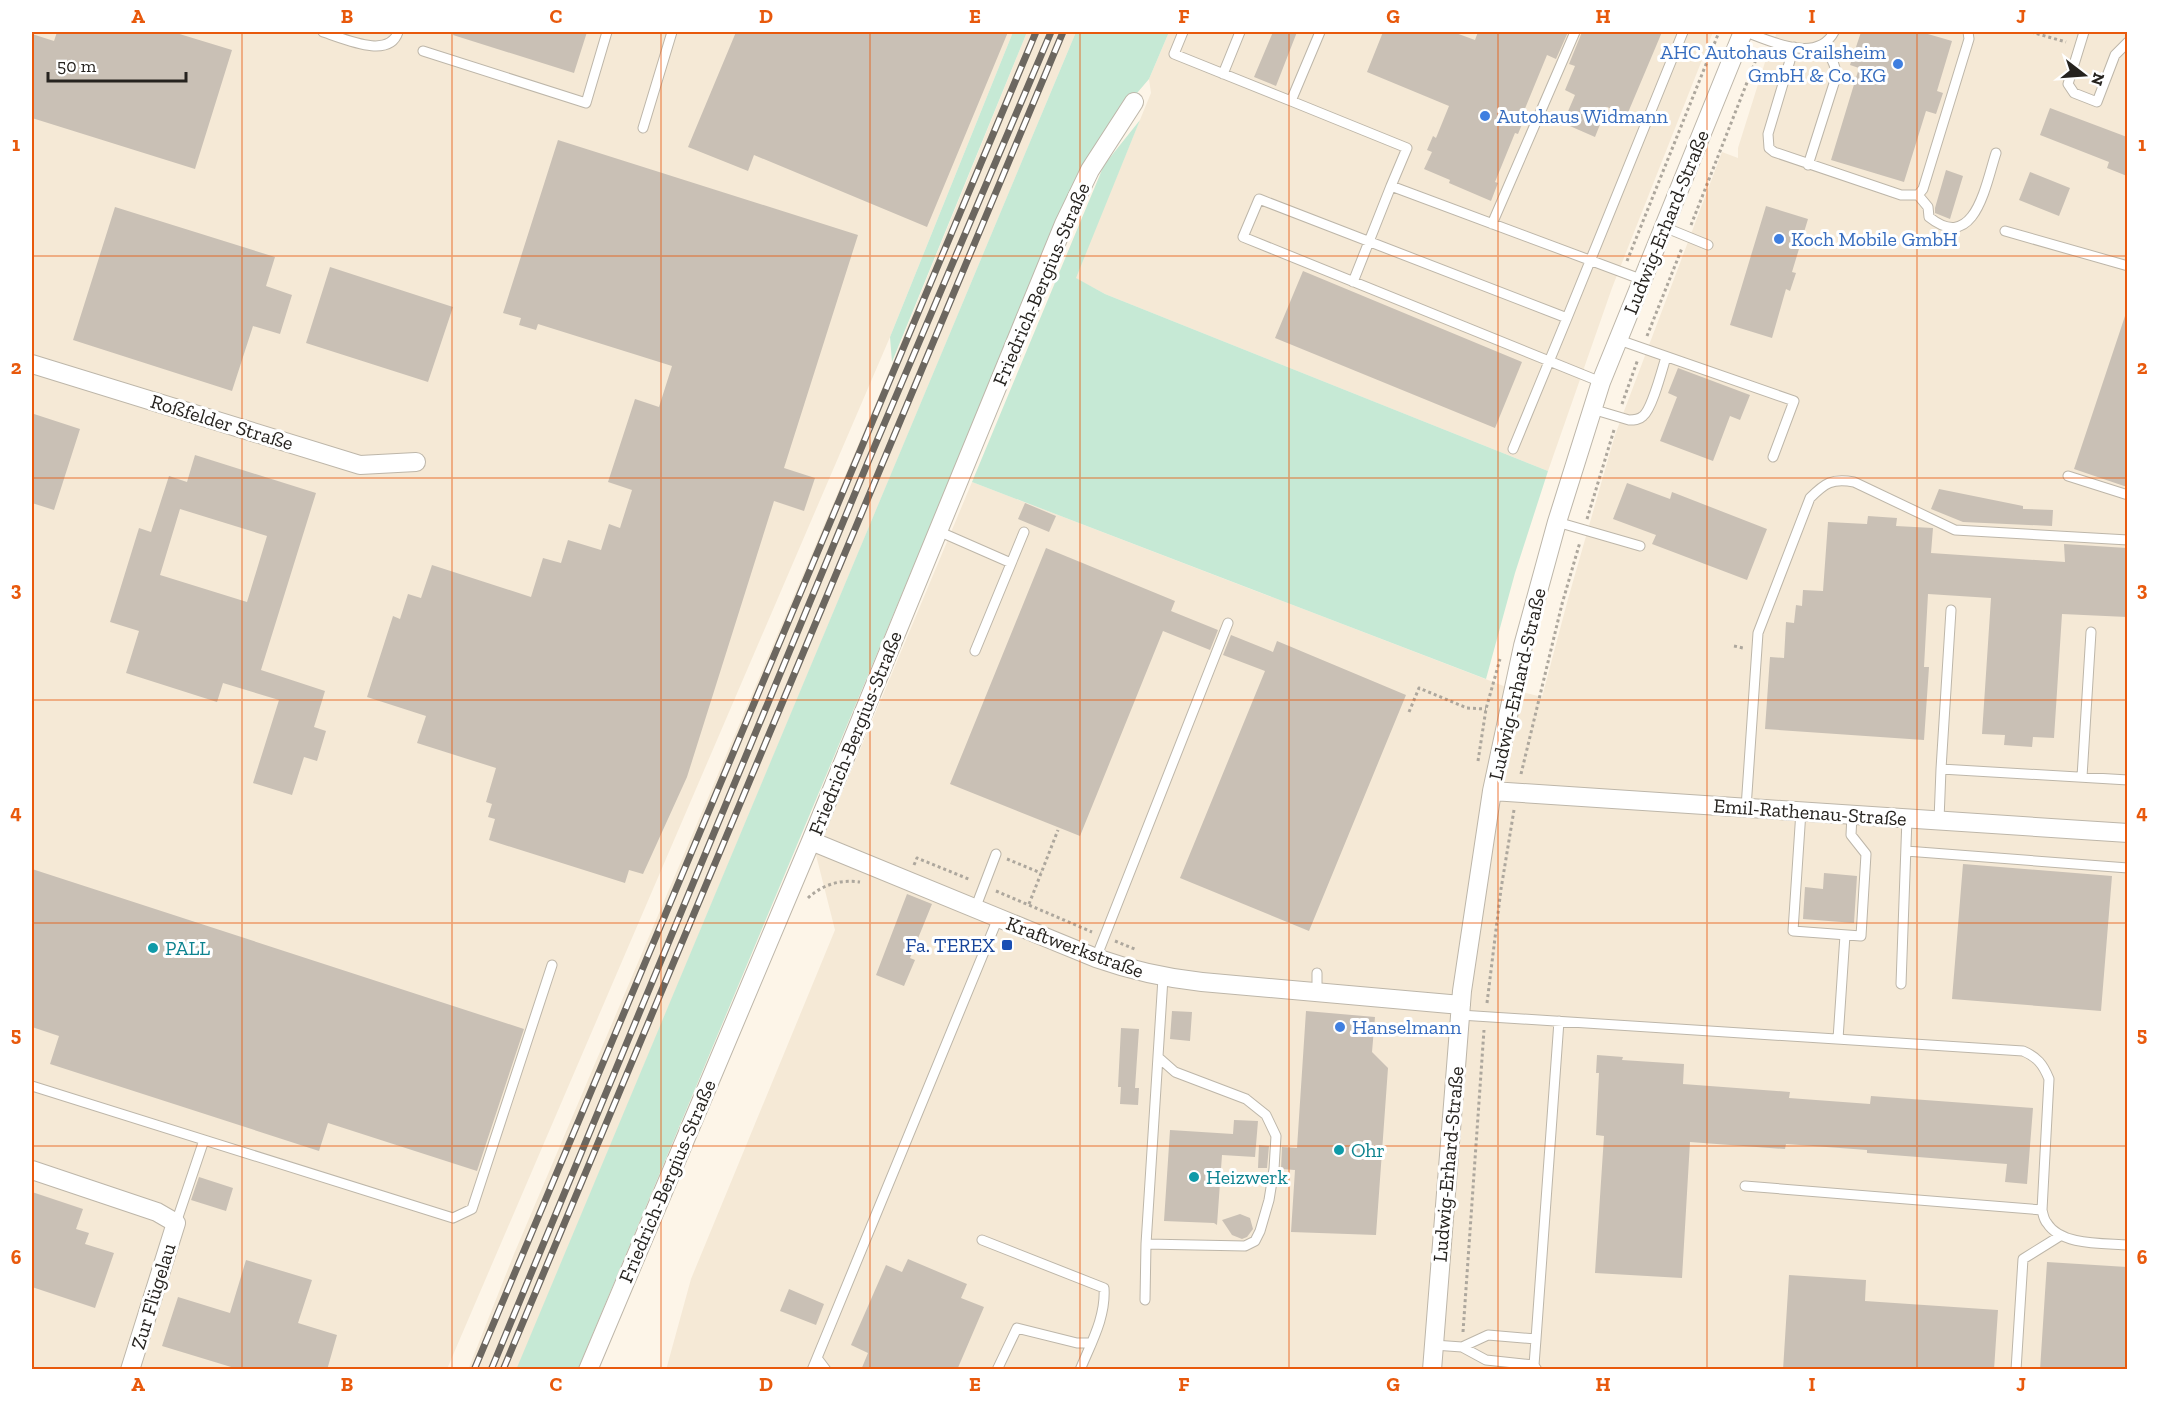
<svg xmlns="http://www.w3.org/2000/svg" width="2159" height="1401" font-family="'Zilla Slab',serif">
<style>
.built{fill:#f5e9d6}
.green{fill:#c6e9d5}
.building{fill:#c9c0b5;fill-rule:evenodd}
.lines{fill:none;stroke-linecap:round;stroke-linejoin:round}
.lane-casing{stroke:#bdb6a9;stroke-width:11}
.street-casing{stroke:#bdb6a9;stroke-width:20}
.path{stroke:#ada79d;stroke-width:3;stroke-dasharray:3 3;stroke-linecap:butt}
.lane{stroke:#fff;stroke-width:9}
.street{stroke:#fff;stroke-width:18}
.rail-casing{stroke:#6c6760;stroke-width:7}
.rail{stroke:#fff;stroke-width:4.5;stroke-dasharray:14;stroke-linecap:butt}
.grid{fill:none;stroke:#e8590c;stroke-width:1.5;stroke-opacity:0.55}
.shop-dot{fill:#3f7fe0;stroke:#fff;stroke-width:2}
.transit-dot{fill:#1a4fb4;stroke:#fff;stroke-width:2}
.culture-dot{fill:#0f9aa8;stroke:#fff;stroke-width:2}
.labels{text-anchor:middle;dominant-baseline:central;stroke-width:6;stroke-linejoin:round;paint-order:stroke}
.shop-label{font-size:20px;fill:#366cbe;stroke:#fff;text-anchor:start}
.street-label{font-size:20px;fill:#26231f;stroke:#fff}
.transit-label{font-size:20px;fill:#164399;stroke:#fff;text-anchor:end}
.culture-label{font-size:20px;fill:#0d838f;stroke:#fff;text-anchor:start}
.neatline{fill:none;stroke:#e8590c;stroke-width:2}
.grid-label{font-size:20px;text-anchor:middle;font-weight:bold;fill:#e8590c}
</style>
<rect width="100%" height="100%" fill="#fdf5e8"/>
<!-- built -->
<path class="built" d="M 32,32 L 1013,32 L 890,337 L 447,1369 L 32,1369 Z
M 1027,32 L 1076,32 L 517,1369 L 468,1370 L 514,1254 L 884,384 Z
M 1169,32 L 1713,32 L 1612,288 L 1548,471 L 1105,294 L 1075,278 L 1151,93 L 1149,79 Z
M 1777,32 L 2127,32 L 2127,1369 L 666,1370 L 691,1279 L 835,930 L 816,855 L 972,482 L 1514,690 L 1542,697 L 1568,599 L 1615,435 L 1722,152 L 1738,158 L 1738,148 L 1766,59 Z"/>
<!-- green -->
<path class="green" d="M 1013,32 L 1027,32 L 892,362 L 890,337 Z
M 1076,32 L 1169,32 L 1149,79 L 1114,120 L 975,419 L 578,1369 L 516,1370 Z
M 1140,120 L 1076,278 L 1105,294 L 1548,471 L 1515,573 L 1486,679 L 972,482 L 1104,165 Z"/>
<!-- building -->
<path class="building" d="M 57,32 L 173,32 L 232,50 L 195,169 L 32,118 L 32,34 L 54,41 Z
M 454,32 L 587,32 L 574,73 L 453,35 Z
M 736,32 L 1008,32 L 927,227 L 754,155 L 748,171 L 688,147 Z
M 1273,32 L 1297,32 L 1276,86 L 1254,77 Z
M 1383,32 L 1453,32 L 1475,40 L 1478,32 L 1568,32 L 1556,59 L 1547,55 L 1524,111 L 1527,112 L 1518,134 L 1515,133 L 1495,182 L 1498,183 L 1491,201 L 1449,183 L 1450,180 L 1424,169 L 1432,152 L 1427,150 L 1433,136 L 1436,138 L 1449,106 L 1367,72 Z
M 1582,32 L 1662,32 L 1627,115 L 1607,107 L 1595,137 L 1563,123 L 1575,95 L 1565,90 L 1575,66 L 1569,64 Z
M 1861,32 L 1921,32 L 1952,41 L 1937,91 L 1943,93 L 1936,114 L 1926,111 L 1904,182 L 1831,160 L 1859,68 L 1850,65 Z
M 2050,108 L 2127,137 L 2127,176 L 2107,168 L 2109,162 L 2040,135 Z
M 558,140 L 858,235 L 784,468 L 815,478 L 804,511 L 774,501 L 687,777 L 643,874 L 629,870 L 625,883 L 489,840 L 495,819 L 488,817 L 492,804 L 486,802 L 496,768 L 417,743 L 426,716 L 367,697 L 393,616 L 400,619 L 408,594 L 421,598 L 432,565 L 531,597 L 543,558 L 561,563 L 568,540 L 601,550 L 609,524 L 620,528 L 632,490 L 608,482 L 635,399 L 659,407 L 672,366 L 538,324 L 536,330 L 519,325 L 521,318 L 503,313 Z
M 1946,170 L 1963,176 L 1950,219 L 1935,213 L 1935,208 Z
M 2030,172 L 2070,188 L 2059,216 L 2019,200 Z
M 1766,206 L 1808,219 L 1792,272 L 1796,273 L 1790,291 L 1786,289 L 1772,338 L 1730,325 Z
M 115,207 L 275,257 L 266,286 L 292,295 L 280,334 L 253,326 L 232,391 L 73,340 Z
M 330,267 L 453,307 L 428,382 L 306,343 Z
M 1303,271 L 1522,362 L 1495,428 L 1275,338 Z
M 2125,316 L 2127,316 L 2127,487 L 2074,469 Z
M 1678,368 L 1750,395 L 1740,420 L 1730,416 L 1713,461 L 1660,441 L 1677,397 L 1668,393 Z
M 34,414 L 80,429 L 54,510 L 32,503 L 32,423 Z
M 195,455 L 316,493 L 261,670 L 325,691 L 314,727 L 326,731 L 317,761 L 304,757 L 292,795 L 253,783 L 279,700 L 223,683 L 217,702 L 126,673 L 139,631 L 110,622 L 139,528 L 151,532 L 169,476 L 187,482 ZM 180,509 L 267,536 L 247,602 L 160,575 Z
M 1627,483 L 1670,499 L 1672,492 L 1767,529 L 1747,580 L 1652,544 L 1656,535 L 1613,519 Z
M 1939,489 L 2023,506 L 2023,509 L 2053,510 L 2052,526 L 1963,522 L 1931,509 Z
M 1025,503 L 1056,516 L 1049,532 L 1018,519 Z
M 1868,516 L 1897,518 L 1896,526 L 1933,528 L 1931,553 L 2065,562 L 2064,544 L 2127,548 L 2127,617 L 2062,614 L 2054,738 L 2033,737 L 2032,747 L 2004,745 L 2005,735 L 1982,734 L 1991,598 L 1928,594 L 1924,667 L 1929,667 L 1924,740 L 1765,729 L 1770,657 L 1784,658 L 1786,622 L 1794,623 L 1796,605 L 1802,606 L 1803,590 L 1823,591 L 1828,522 L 1867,524 Z
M 1046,548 L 1175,601 L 1171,611 L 1218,630 L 1210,650 L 1163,631 L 1080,836 L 950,784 Z
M 1231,635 L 1273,652 L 1277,641 L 1406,695 L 1309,931 L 1180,878 L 1265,671 L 1223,655 Z
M 1963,864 L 2112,876 L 2101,1011 L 1952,999 Z
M 32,869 L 524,1029 L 477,1171 L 328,1123 L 319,1151 L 50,1064 L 59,1036 L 32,1027 Z
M 1824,873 L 1857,876 L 1854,923 L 1803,919 L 1805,887 L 1823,889 Z
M 907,894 L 932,904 L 910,958 L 915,960 L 904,986 L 876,975 Z
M 1172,1011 L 1192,1012 L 1190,1041 L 1170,1039 Z
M 1306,1011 L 1375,1017 L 1372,1052 L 1388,1068 L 1376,1235 L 1291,1232 L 1295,1170 L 1281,1169 L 1282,1147 L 1297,1148 Z
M 1121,1028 L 1139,1029 L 1135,1088 L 1139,1088 L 1138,1105 L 1120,1104 L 1121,1087 L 1118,1087 Z
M 1597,1055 L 1623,1057 L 1622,1060 L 1684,1064 L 1683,1084 L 1790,1092 L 1789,1098 L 1870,1104 L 1871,1096 L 2033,1108 L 2027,1184 L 2005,1182 L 2007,1164 L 1867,1153 L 1867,1150 L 1786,1144 L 1785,1149 L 1690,1142 L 1682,1278 L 1595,1273 L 1604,1136 L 1596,1135 L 1599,1073 L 1596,1073 Z
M 1234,1120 L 1258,1121 L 1255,1157 L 1222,1155 L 1217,1225 L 1214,1223 L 1164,1221 L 1170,1130 L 1233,1134 Z
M 1259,1145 L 1269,1146 L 1267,1168 L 1258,1168 Z
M 199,1177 L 233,1188 L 226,1211 L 191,1200 Z
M 32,1192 L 83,1209 L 76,1229 L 89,1233 L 85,1244 L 114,1253 L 95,1308 L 32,1287 Z
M 1240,1214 L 1250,1218 L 1253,1229 L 1247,1237 L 1242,1239 L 1232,1235 L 1222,1220 Z
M 908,1259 L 967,1284 L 961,1298 L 984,1307 L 957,1370 L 861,1370 L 868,1353 L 851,1345 L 886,1265 L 902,1272 Z
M 246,1260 L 312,1280 L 298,1323 L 337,1335 L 327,1370 L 241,1370 L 162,1346 L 178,1297 L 230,1313 Z
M 2047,1262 L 2127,1267 L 2127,1370 L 2040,1370 Z
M 1789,1275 L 1866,1280 L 1865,1301 L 1998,1310 L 1994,1370 L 1783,1370 Z
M 789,1289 L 824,1304 L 816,1325 L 780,1311 Z"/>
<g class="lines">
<!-- lane casing -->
<g class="lane-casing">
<path id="lane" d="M 323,32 C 343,38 389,60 398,32
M 1183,32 L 1174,54 L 1291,101
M 1320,32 L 1291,101 L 1407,148 L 1391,186 L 1643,280
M 1746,32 C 1770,41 1817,64 1834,32
M 2084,32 L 2068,84 L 2074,93 L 2097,102 L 2115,55 L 2128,42
M 1794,47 L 1768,134 L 1769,148 L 1774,152 L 1901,195 L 1918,195 L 1923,189 L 1969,39 L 1968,32
M 423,51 L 586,103 L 607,32
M 1223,74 L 1240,32
M 643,128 L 672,32
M 1808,165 L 1836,77 C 1836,63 1830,56 1821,45
M 1918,195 L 1928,207 L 1929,217 C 1975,254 1986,183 1996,153
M 1492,224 L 1575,32
M 1664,227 L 1708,245
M 2005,231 L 2128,266
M 1353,282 L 1391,186
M 1567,318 L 1683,32
M 1619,340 L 1794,401 L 1773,457
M 1592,409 L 1629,420 C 1634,420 1639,420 1643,416 C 1652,409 1662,370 1666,357
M 1513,449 L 1567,318 L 1259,199 L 1243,237 L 1601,382
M 2068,476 L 2128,495
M 1557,522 L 1640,546
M 938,531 L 1011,563
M 1951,610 L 1941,769 L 2128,780
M 975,651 L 1024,532
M 2082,777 L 2091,632
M 1746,808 L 1758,633 L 1810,498 C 1825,483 1832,478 1854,482 L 1955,530 L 2128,540
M 1801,811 L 1793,931 L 1861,936 L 1866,854 L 1851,835 L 1852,815
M 1939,820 L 1941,769
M 1906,851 L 2128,868
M 975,909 L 996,854
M 1096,958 L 1228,623
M 1317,973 L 1317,994
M 1901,984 L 1907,818
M 1460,1015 L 2023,1051 C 2037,1057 2043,1064 2049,1079 L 2042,1210 C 2043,1214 2044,1220 2047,1223 C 2061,1246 2104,1243 2128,1245
M 1838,1039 L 1845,935
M 32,1086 L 453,1218 L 472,1209 L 552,965
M 1745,1186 L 2042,1210
M 176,1223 L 204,1140
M 982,1240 L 1104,1288 C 1106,1317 1091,1343 1080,1370
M 1146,1244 L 1245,1246 L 1255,1241 L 1260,1231 L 1269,1200 L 1274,1169 L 1276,1136 L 1266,1115 L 1246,1099 L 1175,1072 L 1158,1057
M 1145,1300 L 1146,1244 L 1163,978
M 1434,1345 L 1462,1347 L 1486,1360 L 1534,1365
M 1462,1347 L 1488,1335 L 1536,1339
M 817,1358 L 826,1370
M 812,1370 L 998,918
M 997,1370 L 1017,1328 L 1077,1343 L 1091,1343
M 1537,1370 L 1534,1365 L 1536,1339 L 1559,1021
M 2016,1370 L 2023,1259 L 2060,1236"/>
</g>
<!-- street casing -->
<g class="street-casing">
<path id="street" d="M 32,364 L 360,465 L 416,462
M 1492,791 L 2128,833
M 811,841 L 1096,958 C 1133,971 1164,978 1202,982 L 1461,1005
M 32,1170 L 157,1212 L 176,1223 L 130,1370
M 588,1370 L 811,841 L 1064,224 L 1090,170 L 1134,102
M 1432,1370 L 1462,991 L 1492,791 L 1523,646 L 1557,522 L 1601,382 L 1743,32"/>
</g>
<!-- path -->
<path class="path" d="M 2031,32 L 2066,42
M 1691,225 L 1759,52
M 1627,261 L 1719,32
M 1647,336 L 1682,248
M 1622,404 L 1638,359
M 1587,519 L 1614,430
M 1734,646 L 1743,648
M 1409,712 L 1419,688 L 1467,708 L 1486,709
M 1478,761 L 1486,709 L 1500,659
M 1521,774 L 1562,604 L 1580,542
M 1007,859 L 1041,873
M 914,865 L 917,858 L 971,880
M 996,891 L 1092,932
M 808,898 C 822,885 840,879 860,882
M 1029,904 L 1058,830
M 1115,941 L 1137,950
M 1487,1003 L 1501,889 L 1514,810
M 1463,1332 L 1484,1030"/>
<!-- lane -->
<use href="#lane" class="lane"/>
<!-- street -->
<use href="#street" class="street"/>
<!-- rail casing -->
<g class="rail-casing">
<path id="rail" d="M 474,1370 L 1036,32
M 491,1370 L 868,462 L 1051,32
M 503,1370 L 1063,32"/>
</g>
<!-- rail -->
<use href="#rail" class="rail"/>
</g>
<!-- grid -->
<path class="grid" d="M 242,32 L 242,1370M 452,32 L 452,1370M 661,32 L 661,1370M 870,32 L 870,1370M 1080,32 L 1080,1370M 1289,32 L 1289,1370M 1498,32 L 1498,1370M 1707,32 L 1707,1370M 1917,32 L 1917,1370M 32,256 L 2128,256M 32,478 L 2128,478M 32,700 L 2128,700M 32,923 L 2128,923M 32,1146 L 2128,1146"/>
<!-- markers -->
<g class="shop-dot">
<circle cx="1898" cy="64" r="6"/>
<circle cx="1485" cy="116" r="6"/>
<circle cx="1779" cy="239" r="6"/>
<circle cx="1340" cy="1027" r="6"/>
</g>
<rect class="transit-dot" x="1001" y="939" width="12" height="12" rx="3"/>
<g class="culture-dot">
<circle cx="153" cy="948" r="6"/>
<circle cx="1339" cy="1150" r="6"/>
<circle cx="1194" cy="1177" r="6"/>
</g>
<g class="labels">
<!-- shop labels -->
<g class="shop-label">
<text x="1886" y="52" text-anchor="end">AHC Autohaus Crailsheim<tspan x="1886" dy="23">GmbH &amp; Co. KG</tspan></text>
<text x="1497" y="116">Autohaus Widmann</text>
<text x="1791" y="239">Koch Mobile GmbH</text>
<text x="1352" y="1027">Hanselmann</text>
</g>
<!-- street labels -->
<g class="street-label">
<text transform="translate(1666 222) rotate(-68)">Ludwig-Erhard-Straße</text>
<text transform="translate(1041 284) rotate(-67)">Friedrich-Bergius-Straße</text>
<text transform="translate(222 422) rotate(17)">Roßfelder Straße</text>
<text transform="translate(1517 684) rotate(-77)">Ludwig-Erhard-Straße</text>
<text transform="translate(855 733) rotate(-68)">Friedrich-Bergius-Straße</text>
<text transform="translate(1810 812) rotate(4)">Emil-Rathenau-Straße</text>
<text transform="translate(1075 947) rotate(20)">Kraftwerkstraße</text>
<text transform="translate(1448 1164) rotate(-85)">Ludwig-Erhard-Straße</text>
<text transform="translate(667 1181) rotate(-67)">Friedrich-Bergius-Straße</text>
<text transform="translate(153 1296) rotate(-73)">Zur Flügelau</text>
</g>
<!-- transit labels -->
<g class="transit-label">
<text x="995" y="945">Fa. TEREX</text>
</g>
<!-- culture labels -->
<g class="culture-label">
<text x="165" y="948">PALL</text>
<text x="1351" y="1150">Ohr</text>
<text x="1206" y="1177">Heizwerk</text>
</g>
</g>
<!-- border -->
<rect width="2159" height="1401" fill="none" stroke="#ffffff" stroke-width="66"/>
<!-- north arrow -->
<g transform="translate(2084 75) rotate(107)" stroke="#ffffff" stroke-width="4.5" paint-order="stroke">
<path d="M0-4.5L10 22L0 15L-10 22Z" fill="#26231f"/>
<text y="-9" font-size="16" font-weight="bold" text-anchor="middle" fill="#26231f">N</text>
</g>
<!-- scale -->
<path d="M48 72v9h138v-9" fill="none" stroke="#26231f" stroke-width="3"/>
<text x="57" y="72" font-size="18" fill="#26231f" stroke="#ffffff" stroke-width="4.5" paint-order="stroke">50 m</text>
<rect x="33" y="33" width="2093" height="1335" class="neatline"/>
<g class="grid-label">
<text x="138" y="23">A</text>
<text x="347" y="23">B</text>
<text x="556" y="23">C</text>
<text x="766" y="23">D</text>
<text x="975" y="23">E</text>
<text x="1184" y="23">F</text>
<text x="1393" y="23">G</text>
<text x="1603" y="23">H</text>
<text x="1812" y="23">I</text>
<text x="2021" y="23">J</text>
<text x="16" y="151">1</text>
<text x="2142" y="151">1</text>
<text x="16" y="374">2</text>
<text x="2142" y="374">2</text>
<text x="16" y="596">3</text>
<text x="2142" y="596">3</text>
<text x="16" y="819">4</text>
<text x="2142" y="819">4</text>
<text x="16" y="1041">5</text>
<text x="2142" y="1041">5</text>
<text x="16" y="1264">6</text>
<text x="2142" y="1264">6</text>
<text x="138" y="1391">A</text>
<text x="347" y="1391">B</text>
<text x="556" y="1391">C</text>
<text x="766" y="1391">D</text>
<text x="975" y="1391">E</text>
<text x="1184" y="1391">F</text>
<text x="1393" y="1391">G</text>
<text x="1603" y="1391">H</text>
<text x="1812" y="1391">I</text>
<text x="2021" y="1391">J</text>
</g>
</svg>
